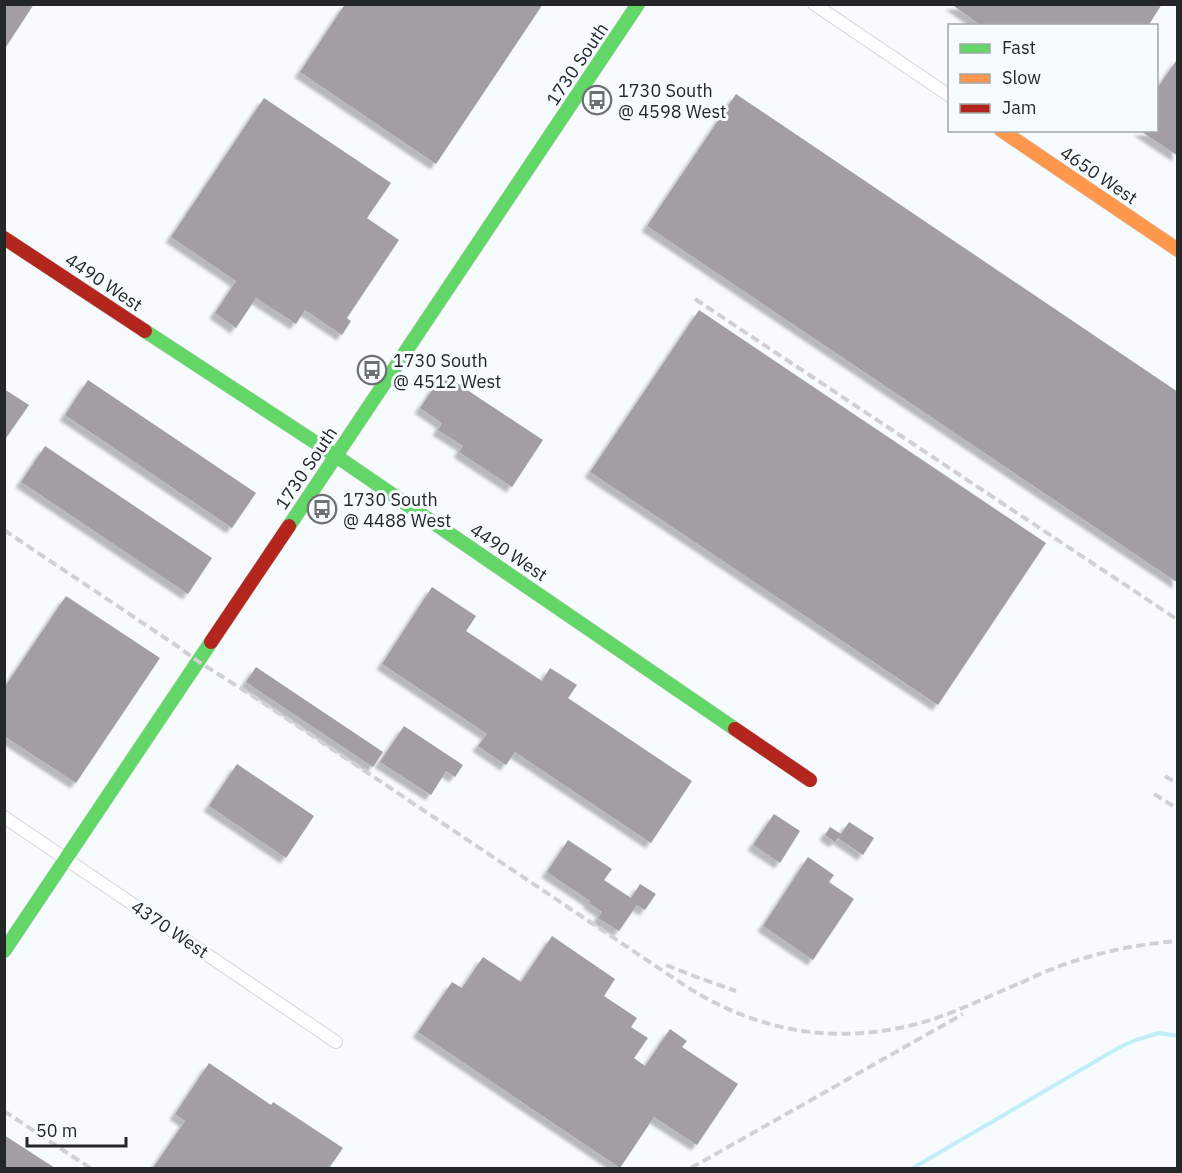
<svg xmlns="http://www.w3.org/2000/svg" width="1182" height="1173" font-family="'IBM Plex Sans',sans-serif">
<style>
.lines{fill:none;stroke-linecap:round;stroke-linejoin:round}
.stream{stroke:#c2eef8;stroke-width:4}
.building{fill:#a39ea4;filter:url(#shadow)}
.street-casing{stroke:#d3d5d7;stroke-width:14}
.fast-casing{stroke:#d3d5d7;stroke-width:15}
.slow-casing{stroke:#d3d5d7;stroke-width:15}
.jam-casing{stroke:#d3d5d7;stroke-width:15}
.street{stroke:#fefeff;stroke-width:12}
.fast{stroke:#63d668;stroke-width:14}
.slow{stroke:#ff974d;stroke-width:14}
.jam{stroke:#b3261e;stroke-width:14}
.rail{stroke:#d1d1d2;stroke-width:4;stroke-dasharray:9 4.5;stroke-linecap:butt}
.labels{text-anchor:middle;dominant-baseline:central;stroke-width:6;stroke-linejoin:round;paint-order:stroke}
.street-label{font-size:18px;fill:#242728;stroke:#f6fbff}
.poi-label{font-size:18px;fill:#242728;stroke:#f6fbff;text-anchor:start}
</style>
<defs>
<filter id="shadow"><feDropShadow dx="-5.5" dy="5.5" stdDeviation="1.5" flood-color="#0004"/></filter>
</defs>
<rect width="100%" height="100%" fill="#f8fbfd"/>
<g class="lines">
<!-- stream -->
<path class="stream" d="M 913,1168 L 1120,1047 L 1136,1040 L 1159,1033 L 1178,1036"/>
</g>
<!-- building -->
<path class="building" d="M 4,4 L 34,4 L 4,50 Z
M 345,4 L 543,4 L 436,164 L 300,72 Z
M 951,4 L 1162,4 L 1148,26 L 982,26 Z
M 1178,58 L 1178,156 L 1139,130 L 1156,130 L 1156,90 Z
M 736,94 L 1178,392 L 1178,583 L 647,226 Z
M 264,98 L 391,183 L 367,218 L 399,240 L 347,318 L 351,321 L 342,335 L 305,310 L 296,324 L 256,298 L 236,328 L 215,313 L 236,281 L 171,237 Z
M 699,310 L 1046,543 L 938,705 L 590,472 Z
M 443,374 L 543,440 L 512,487 L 459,452 L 463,446 L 438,430 L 442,423 L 420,408 Z
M 88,380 L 256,493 L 232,528 L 65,415 Z
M 4,389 L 29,405 L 4,441 Z
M 45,446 L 212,558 L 188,594 L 21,482 Z
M 432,587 L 476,616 L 466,631 L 542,681 L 550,668 L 577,685 L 568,698 L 692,781 L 651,843 L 515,752 L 506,765 L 478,746 L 487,734 L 382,664 Z
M 66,596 L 160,658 L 76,783 L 4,736 L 4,688 Z
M 256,667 L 383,752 L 373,767 L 246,682 Z
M 404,726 L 463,765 L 455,777 L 446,771 L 431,795 L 380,762 Z
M 237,764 L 314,816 L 286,858 L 209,806 Z
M 774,814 L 800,831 L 780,863 L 753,845 Z
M 849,822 L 874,838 L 863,855 L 838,838 L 835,842 L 825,835 L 830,827 L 841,834 Z
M 568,840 L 612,869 L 604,880 L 631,898 L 640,884 L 656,894 L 645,910 L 637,905 L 619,931 L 598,918 L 602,912 L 589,903 L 590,901 L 547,872 Z
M 808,857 L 834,875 L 829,882 L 854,899 L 813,960 L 763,926 Z
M 552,936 L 615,979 L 604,996 L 637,1018 L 631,1027 L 648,1038 L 634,1058 L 645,1066 L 670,1029 L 687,1041 L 682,1047 L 738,1084 L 697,1145 L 654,1117 L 620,1168 L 418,1032 L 452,982 L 462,988 L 483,957 L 521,982 Z
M 209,1063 L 271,1105 L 273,1102 L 343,1148 L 329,1168 L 153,1168 L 185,1121 L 175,1114 Z
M 4,1135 L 55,1168 L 4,1168 Z"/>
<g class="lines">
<!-- street casing -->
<g class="street-casing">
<path id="street" d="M 814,4 L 950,96
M 4,817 L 336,1042"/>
</g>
<!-- fast casing -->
<g class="fast-casing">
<path id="fast" d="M 145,331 L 336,456 L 735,729
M 289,526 L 638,4
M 4,951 L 211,642"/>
</g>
<!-- slow casing -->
<g class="slow-casing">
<path id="slow" d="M 1001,130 L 1178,250"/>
</g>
<!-- jam casing -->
<g class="jam-casing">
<path id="jam" d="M 4,238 L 145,331
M 211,642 L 289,526
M 735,729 L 810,780"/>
</g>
<!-- street -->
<use href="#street" class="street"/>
<!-- fast -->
<use href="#fast" class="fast"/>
<!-- slow -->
<use href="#slow" class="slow"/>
<!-- jam -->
<use href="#jam" class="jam"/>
<!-- rail -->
<path class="rail" d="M 695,299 L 1178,620
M 4,530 L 177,646 L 199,662 L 256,698 L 684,985 C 762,1035 845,1047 934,1019 C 965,1008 996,993 1027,980
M 1165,776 L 1178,784
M 1154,794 L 1178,809
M 666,965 L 699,978 L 736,991
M 1021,983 C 1068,959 1124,945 1178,941
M 4,1111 L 90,1168
M 691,1168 L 963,1014"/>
</g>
<!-- icons -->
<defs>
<g id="bus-ring" transform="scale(1.5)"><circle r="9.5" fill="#f6fbff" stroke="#6e7173" stroke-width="1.5"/><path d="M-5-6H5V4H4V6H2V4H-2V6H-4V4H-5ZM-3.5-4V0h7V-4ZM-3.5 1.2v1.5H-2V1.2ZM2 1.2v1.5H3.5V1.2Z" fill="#6e7173"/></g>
</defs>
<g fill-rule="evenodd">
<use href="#bus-ring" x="597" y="100"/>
<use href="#bus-ring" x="372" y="370"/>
<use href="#bus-ring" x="322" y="509"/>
</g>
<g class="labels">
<!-- street labels -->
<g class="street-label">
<text transform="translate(577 64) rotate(-56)">1730 South</text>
<text transform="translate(1099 175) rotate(34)">4650 West</text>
<text transform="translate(104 282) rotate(34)">4490 West</text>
<text transform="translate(306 468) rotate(-56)">1730 South</text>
<text transform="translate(509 552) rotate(34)">4490 West</text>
<text transform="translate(170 929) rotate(34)">4370 West</text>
</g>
<!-- poi labels -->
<g class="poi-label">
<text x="618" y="90">1730 South<tspan x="618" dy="21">@ 4598 West</tspan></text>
<text x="393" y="360">1730 South<tspan x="393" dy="21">@ 4512 West</tspan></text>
<text x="343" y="499">1730 South<tspan x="343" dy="21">@ 4488 West</tspan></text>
</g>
</g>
<!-- border -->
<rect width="1182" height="1173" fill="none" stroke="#242728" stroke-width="12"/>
<!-- legend -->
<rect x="948" y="24" width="210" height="108" fill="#f6fbff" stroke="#a2a6a9" stroke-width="1.5"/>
<rect x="960" y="44" width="30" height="9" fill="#63d668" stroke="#a2a6a9" stroke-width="1.5"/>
<text x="1002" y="54" font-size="18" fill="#242728">Fast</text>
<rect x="960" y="74" width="30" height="9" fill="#ff974d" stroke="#a2a6a9" stroke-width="1.5"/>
<text x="1002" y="84" font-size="18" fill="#242728">Slow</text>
<rect x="960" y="104" width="30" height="9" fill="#b3261e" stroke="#a2a6a9" stroke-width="1.5"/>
<text x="1002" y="114" font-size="18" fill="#242728">Jam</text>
<!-- scale -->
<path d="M27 1137v9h99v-9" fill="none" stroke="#242728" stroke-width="3"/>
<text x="36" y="1137" font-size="18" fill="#242728" stroke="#f6fbff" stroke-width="4.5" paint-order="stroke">50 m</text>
</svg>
